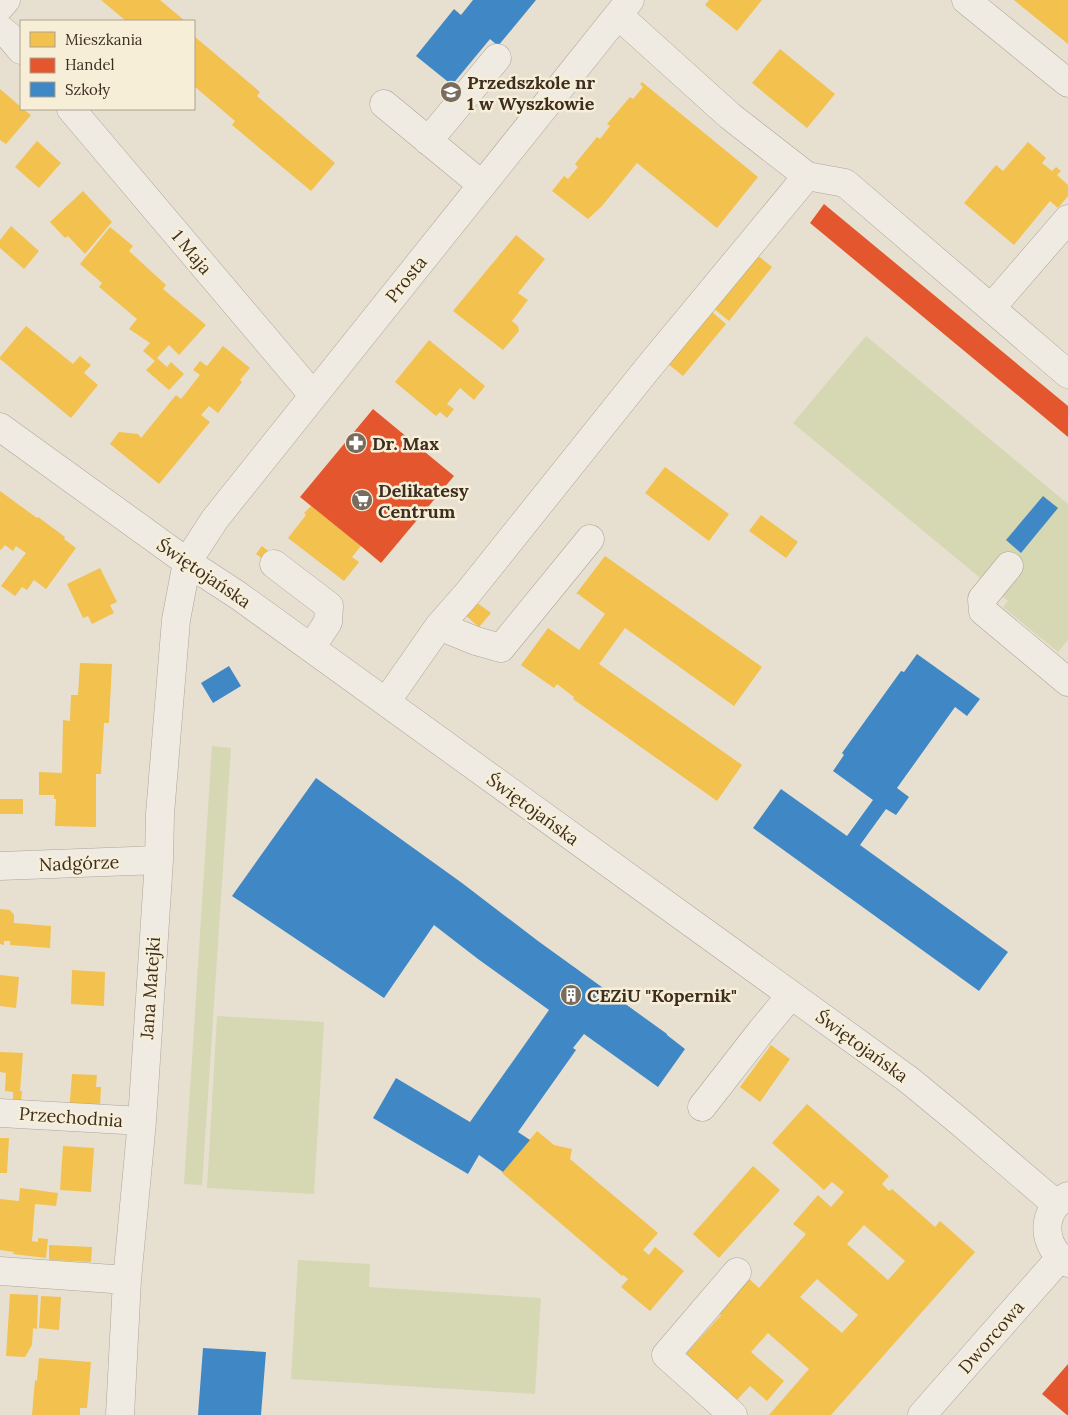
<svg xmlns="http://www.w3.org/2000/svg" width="1068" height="1415" font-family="Lora,serif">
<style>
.green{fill:#d6d7b3}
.homes{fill:#f2c14e;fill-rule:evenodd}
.shops{fill:#e4572e}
.schools{fill:#3f88c5}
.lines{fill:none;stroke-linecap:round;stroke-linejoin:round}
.minor-casing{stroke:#ada599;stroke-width:29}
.minor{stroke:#efebe3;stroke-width:28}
.labels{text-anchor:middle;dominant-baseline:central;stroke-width:5;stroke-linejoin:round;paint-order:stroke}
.poi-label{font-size:18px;font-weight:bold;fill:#3d2e20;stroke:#f7eed8;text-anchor:start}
.street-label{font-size:18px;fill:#3d2e20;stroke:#f7eed8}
</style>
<rect width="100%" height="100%" fill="#e7e0d1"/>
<!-- green -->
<path class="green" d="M 866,336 L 1068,504 L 1068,640 L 1058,652 L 1003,607 L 1008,601 L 793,423 Z
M 212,746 L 231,748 L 202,1185 L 184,1184 Z
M 217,1016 L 324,1022 L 314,1194 L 207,1188 Z
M 298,1260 L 370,1264 L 369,1287 L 541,1298 L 535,1394 L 291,1379 Z"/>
<!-- homes -->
<path class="homes" d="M 101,0 L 160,0 L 185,21 L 126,21 Z
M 709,0 L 762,0 L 737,31 L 705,5 Z
M 1014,0 L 1068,0 L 1068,44 Z
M 194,36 L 260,92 L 257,96 L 335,163 L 311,191 L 232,125 L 235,121 L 194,86 Z
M 780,49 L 835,94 L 807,128 L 752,83 Z
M 642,82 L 758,177 L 717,228 L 637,163 L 602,206 L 588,219 L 552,191 L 564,176 L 568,179 L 578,167 L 575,164 L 597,137 L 600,139 L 610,126 L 607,124 L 630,97 L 633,99 L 643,87 L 640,84 Z
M 0,89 L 21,107 L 21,109 L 23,109 L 31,115 L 6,144 L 0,140 Z
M 37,141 L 61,163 L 39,188 L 15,167 Z
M 1028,142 L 1046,158 L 1042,163 L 1052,171 L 1056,167 L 1061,171 L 1057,175 L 1068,185 L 1068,196 L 1058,208 L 1050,201 L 1014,245 L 964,203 L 996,165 L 1003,171 Z
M 83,191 L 112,222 L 85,254 L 68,236 L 65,238 L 50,222 Z
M 11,226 L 39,251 L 24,269 L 0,248 L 0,240 Z
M 110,227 L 133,246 L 129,251 L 166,285 L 163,289 L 206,325 L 179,355 L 169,345 L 157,358 L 167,367 L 171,362 L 184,374 L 169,390 L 146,370 L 155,361 L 143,351 L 150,343 L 129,329 L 137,319 L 99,287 L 102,283 L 80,264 Z
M 516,235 L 545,259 L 518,293 L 528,300 L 512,321 L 518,326 L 519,331 L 503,350 L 453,311 Z
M 757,255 L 772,267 L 729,321 L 713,308 Z
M 711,311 L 726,324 L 683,376 L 667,363 Z
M 26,326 L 73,364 L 80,356 L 91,365 L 84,373 L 98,385 L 71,418 L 0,359 L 0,357 Z
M 429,340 L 485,386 L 474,400 L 460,388 L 447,404 L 454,409 L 447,418 L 440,412 L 436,416 L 395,382 Z
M 223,346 L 250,368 L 240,380 L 242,382 L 218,413 L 209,406 L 201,415 L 210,422 L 159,484 L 110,444 L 119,432 L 138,434 L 141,438 L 176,395 L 181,399 L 200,375 L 193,370 L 200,361 L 207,366 Z
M 665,467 L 729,514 L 709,541 L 645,493 Z
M 0,491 L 37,518 L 38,517 L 65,537 L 64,539 L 76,548 L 46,589 L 34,580 L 27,590 L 22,587 L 15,596 L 1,586 L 26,553 L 16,546 L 13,551 L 5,545 L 1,550 L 0,549 Z
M 311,506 L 361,546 L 352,557 L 359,562 L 344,581 L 288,538 L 306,515 L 304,513 Z
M 761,515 L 798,542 L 786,558 L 749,531 Z
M 262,546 L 273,555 L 267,562 L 256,554 Z
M 605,556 L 762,667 L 734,706 L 625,628 L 599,664 L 742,765 L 717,801 L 573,699 L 574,697 L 557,684 L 554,688 L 521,665 L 548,628 L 579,650 L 605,614 L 578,594 L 576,594 Z
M 100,568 L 117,602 L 110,605 L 114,613 L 92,624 L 88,616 L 83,618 L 67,584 Z
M 476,602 L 491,613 L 479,627 L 465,615 Z
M 80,663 L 112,664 L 109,723 L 104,723 L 101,774 L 96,774 L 96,827 L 55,826 L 56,799 L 54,799 L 54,795 L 39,795 L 39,772 L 62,773 L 63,720 L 70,721 L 71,695 L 78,695 Z
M 0,799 L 23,799 L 23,814 L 0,814 Z
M 0,909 L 10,910 L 14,915 L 14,923 L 51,926 L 50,948 L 10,945 L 10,941 L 4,941 L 4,945 L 0,944 Z
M 72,970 L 105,972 L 104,1006 L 71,1004 Z
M 0,975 L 19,977 L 16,1008 L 0,1006 Z
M 771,1045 L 790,1059 L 760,1102 L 740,1087 Z
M 0,1052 L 23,1053 L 20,1091 L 22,1091 L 21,1102 L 13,1101 L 13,1092 L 5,1091 L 6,1073 L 0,1072 Z
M 72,1074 L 97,1075 L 96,1087 L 101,1087 L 100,1107 L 69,1114 Z
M 807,1104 L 889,1176 L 882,1184 L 889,1191 L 892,1189 L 935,1227 L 940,1221 L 975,1252 L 831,1415 L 769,1415 L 809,1369 L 768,1333 L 751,1352 L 784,1381 L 767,1401 L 750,1386 L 736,1401 L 684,1356 L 721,1315 L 716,1311 L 747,1277 L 759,1288 L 806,1234 L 793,1224 L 818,1195 L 831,1207 L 844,1192 L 832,1182 L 824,1190 L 772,1143 ZM 864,1225 L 905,1261 L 888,1280 L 847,1244 ZM 817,1279 L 858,1315 L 842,1333 L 800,1297 Z
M 537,1131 L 554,1145 L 572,1149 L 570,1159 L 658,1233 L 643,1250 L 649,1255 L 655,1247 L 684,1271 L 650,1311 L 621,1287 L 628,1279 L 623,1275 L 622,1276 L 502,1173 Z
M 0,1138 L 9,1138 L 7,1173 L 0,1173 Z
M 63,1146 L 94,1148 L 91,1192 L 60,1190 Z
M 753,1166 L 780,1190 L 719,1258 L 693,1234 Z
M 20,1188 L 58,1193 L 56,1206 L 35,1204 L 32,1241 L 38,1242 L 38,1238 L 48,1239 L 46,1258 L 13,1254 L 14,1252 L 0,1250 L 0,1199 L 19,1201 Z
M 49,1245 L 92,1247 L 91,1262 L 49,1260 Z
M 10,1294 L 38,1295 L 37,1329 L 33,1328 L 32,1345 L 25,1357 L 6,1356 Z
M 41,1296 L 61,1297 L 59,1330 L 39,1328 Z
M 39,1358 L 91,1362 L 87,1408 L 80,1408 L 80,1415 L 32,1415 L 35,1380 L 37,1381 Z"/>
<!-- shops -->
<path class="shops" d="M 824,204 L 1068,406 L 1068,437 L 810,223 Z
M 373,409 L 454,476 L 381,563 L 362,547 L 300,497 Z
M 1068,1364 L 1068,1415 L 1067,1415 L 1042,1394 Z"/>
<!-- schools -->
<path class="schools" d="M 473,0 L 536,0 L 498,46 L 490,39 L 452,85 L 416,56 L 454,9 L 461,15 Z
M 1043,496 L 1058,508 L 1021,553 L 1006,540 Z
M 917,654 L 980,699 L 967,716 L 955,707 L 897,788 L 909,797 L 896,815 L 886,809 L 860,845 L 1008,952 L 979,991 L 753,828 L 781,789 L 847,836 L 873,800 L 833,771 L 844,755 L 842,753 L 901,671 L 904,672 Z
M 229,666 L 241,686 L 213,703 L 201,683 Z
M 316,778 L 462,883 L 538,941 L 667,1034 L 667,1035 L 685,1049 L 658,1087 L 584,1034 L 573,1048 L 576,1050 L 518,1132 L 530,1140 L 503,1172 L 479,1155 L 468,1174 L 373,1118 L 396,1078 L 470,1122 L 549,1010 L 478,959 L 434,925 L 384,998 L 232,896 Z
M 203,1348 L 266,1352 L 261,1415 L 198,1415 Z"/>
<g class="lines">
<!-- minor casing -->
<g class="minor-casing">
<path id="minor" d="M 966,0 L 1068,83
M 0,7 L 6,0
M 618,15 L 730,116 L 807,176 L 845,183 L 1068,374
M 0,29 L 10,37 L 21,50
M 384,104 L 482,185
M 71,109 L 313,395
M 428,141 L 497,58
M 991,308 L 1068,219
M 0,427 L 187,562 L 239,596 L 909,1080 L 960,1122 L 1056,1204
M 274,564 L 329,606 L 328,622 L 311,648
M 1009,566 L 982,599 L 983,611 L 1068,682
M 439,626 L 476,641 L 501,648 L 590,539
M 386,702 L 439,626 L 468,593 L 648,368 L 807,176
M 0,866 L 159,860
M 702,1107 L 762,1030 L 791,995
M 0,1113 L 142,1121
M 1068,1196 C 1039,1211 1042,1247 1068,1263
M 0,1271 L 127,1280
M 120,1415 L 127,1280 L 142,1121 L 159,860 L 160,814 L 176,620 L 187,562 L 215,519 L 630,0
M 733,1415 L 666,1355 L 737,1272
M 922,1415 L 1060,1258"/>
</g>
<!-- minor -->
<use href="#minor" class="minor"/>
</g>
<!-- icons -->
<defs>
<g id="school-disc" transform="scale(1.125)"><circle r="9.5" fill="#786c5e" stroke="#f7eed8"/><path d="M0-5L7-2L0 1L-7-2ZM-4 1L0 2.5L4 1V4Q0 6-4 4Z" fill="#fff"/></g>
<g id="pharmacy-disc" transform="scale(1.125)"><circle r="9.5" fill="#786c5e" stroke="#f7eed8"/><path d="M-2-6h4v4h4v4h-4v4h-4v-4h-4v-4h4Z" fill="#fff"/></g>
<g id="supermarket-disc" transform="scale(1.125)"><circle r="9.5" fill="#786c5e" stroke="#f7eed8"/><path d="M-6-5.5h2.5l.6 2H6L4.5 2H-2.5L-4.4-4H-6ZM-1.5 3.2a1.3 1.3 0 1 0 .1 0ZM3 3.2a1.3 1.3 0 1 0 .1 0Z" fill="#fff"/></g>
<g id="building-disc" transform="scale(1.125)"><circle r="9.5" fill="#786c5e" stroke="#f7eed8"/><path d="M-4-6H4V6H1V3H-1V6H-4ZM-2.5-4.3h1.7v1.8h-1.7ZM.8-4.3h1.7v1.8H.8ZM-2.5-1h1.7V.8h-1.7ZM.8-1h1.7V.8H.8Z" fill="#fff"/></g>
</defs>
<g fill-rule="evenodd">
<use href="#school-disc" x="451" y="92"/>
<use href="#pharmacy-disc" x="356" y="443"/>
<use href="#supermarket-disc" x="362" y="500"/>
<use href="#building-disc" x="571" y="995"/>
</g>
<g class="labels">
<!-- poi labels -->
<g class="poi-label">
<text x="467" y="82">Przedszkole nr<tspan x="467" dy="21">1 w Wyszkowie</tspan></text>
<text x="372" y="443">Dr. Max</text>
<text x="378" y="490">Delikatesy<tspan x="378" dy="21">Centrum</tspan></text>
<text x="587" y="995">CEZiU "Kopernik"</text>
</g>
<!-- street labels -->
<g class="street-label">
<text transform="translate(192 252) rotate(50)">1 Maja</text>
<text transform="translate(406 279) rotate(-51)">Prosta</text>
<text transform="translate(204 573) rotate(34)">Świętojańska</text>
<text transform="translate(533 809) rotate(36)">Świętojańska</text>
<text transform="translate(79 863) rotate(-2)">Nadgórze</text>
<text transform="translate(150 988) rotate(-86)">Jana Matejki</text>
<text transform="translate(862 1046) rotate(36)">Świętojańska</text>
<text transform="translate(71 1117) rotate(4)">Przechodnia</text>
<text transform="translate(991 1337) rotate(-49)">Dworcowa</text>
</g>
</g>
<!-- legend -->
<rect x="20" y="20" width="175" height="90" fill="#f7eed8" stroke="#ada18e"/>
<rect x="30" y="32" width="25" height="15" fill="#f2c14e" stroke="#ada18e"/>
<text x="65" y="45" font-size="15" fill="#3d2e20">Mieszkania</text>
<rect x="30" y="58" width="25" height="15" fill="#e4572e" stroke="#ada18e"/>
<text x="65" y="70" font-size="15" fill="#3d2e20">Handel</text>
<rect x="30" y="82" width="25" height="15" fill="#3f88c5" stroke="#ada18e"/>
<text x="65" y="95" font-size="15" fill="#3d2e20">Szkoły</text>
</svg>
